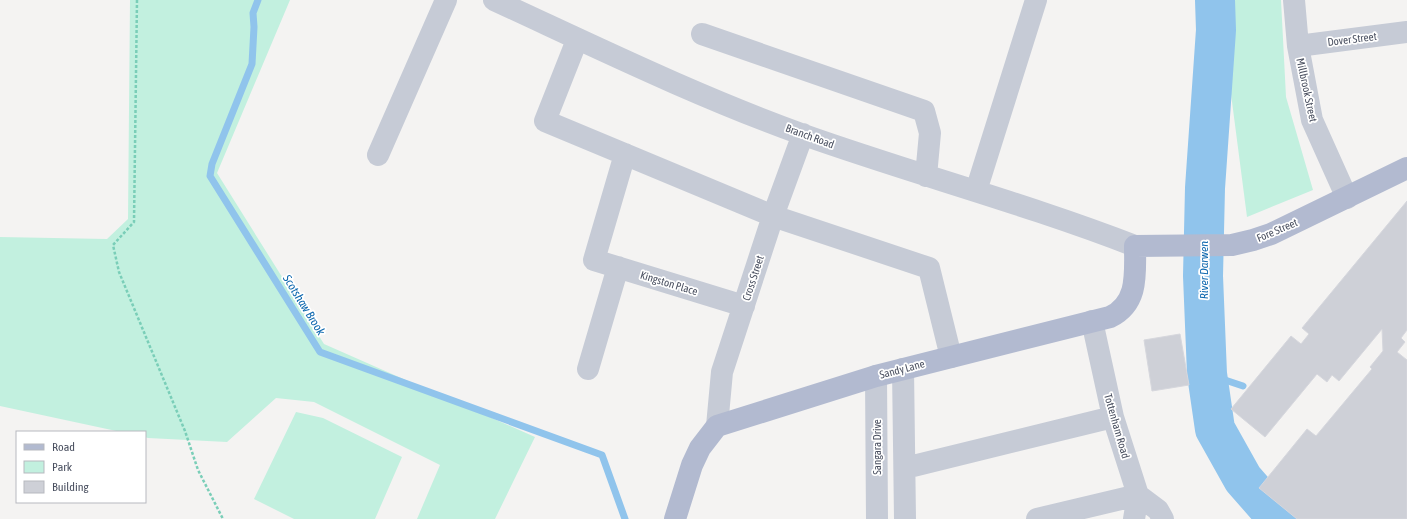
<svg xmlns="http://www.w3.org/2000/svg" width="1407" height="519" font-family="'Asap Condensed',sans-serif">
<style>
.green{fill:#c2f0df}
.lines{fill:none;stroke-linecap:round;stroke-linejoin:round}
.stream{stroke:#90c4ec;stroke-width:7}
.river{stroke:#90c4ec;stroke-width:40}
.building{fill:#ced0d7;stroke:#d6d7dd}
.path{stroke:#7aceb8;stroke-width:2.5;stroke-dasharray:3 2;stroke-linecap:butt}
.minor{stroke:#c6cbd6;stroke-width:22}
.major{stroke:#b2bad0;stroke-width:22}
.labels{text-anchor:middle;dominant-baseline:central;stroke-width:3.5;stroke-linejoin:round;paint-order:stroke}
.street-label{font-size:11px;fill:#4a5060;stroke:#fff}
.water-label{font-size:12px;font-style:italic;fill:#0e68af;stroke:#fff}
</style>
<rect width="100%" height="100%" fill="#f4f3f2"/>
<!-- green -->
<path class="green" d="M 130,0 L 290,0 L 217,173 L 324,344 L 535,437 L 495,519 L 417,519 L 440,465 L 314,402 L 276,398 L 227,442 L 148,438 L 145,437 L 145,432 L 121,432 L 0,406 L 0,237 L 107,239 L 128,219 Z
M 1232,0 L 1281,0 L 1286,97 L 1313,190 L 1247,217 L 1228,71 Z
M 296,412 L 323,418 L 402,457 L 375,519 L 294,519 L 254,499 Z"/>
<g class="lines">
<!-- stream -->
<path class="stream" d="M 258,0 L 253,13 L 254,27 L 252,64 L 212,164 L 210,176 L 320,352 L 602,455 L 625,519
M 1207,374 L 1243,386"/>
<!-- river -->
<path class="river" d="M 1215,0 L 1216,30 L 1205,188 L 1203,276 L 1207,374 L 1215,429 L 1243,479 L 1278,519"/>
</g>
<!-- building -->
<path class="building" d="M 1407,201 L 1407,330 L 1401,338 L 1405,342 L 1397,352 L 1407,360 L 1407,519 L 1297,519 L 1259,488 L 1307,429 L 1316,436 L 1372,369 L 1370,367 L 1383,351 L 1382,329 L 1339,381 L 1332,375 L 1327,382 L 1317,374 L 1265,437 L 1231,409 L 1291,336 L 1301,344 L 1309,334 L 1302,328 Z
M 1180,334 L 1189,385 L 1152,391 L 1144,340 Z"/>
<g class="lines">
<!-- path -->
<path class="path" d="M 137,0 L 134,222 L 113,245 L 119,272 L 185,431 L 198,470 L 223,519"/>
<!-- minor -->
<path class="minor" d="M 494,0 C 596,47 698,97 804,135 C 914,174 1027,204 1135,246
M 1294,0 L 1298,46 L 1312,120 L 1347,198
M 702,34 L 924,111 L 930,133 L 926,176
M 577,40 L 545,121 L 773,216 L 929,268 L 951,357
M 1298,46 L 1407,32
M 625,154 L 594,260 L 744,306
M 378,155 L 446,0
M 976,191 L 1036,0
M 1092,321 L 1113,417 L 1138,495 L 1158,510 L 1163,519
M 588,369 L 618,267
M 903,369 L 905,519
M 876,376 L 877,519
M 717,426 L 722,372 L 773,216 L 803,134
M 905,468 L 1113,417
M 1037,519 L 1138,495 L 1134,519"/>
<!-- major -->
<path class="major" d="M 675,519 L 692,465 L 700,448 L 717,426 L 876,376 L 1110,317 C 1139,303 1135,273 1135,246 L 1232,245 L 1253,240 L 1271,234 L 1407,168"/>
</g>
<g class="labels">
<!-- street labels -->
<g class="street-label">
<text transform="translate(1352 39) rotate(-7)">Dover Street</text>
<text transform="translate(1307 90) rotate(78)">Millbrook Street</text>
<text transform="translate(810 136) rotate(20)">Branch Road</text>
<text transform="translate(1277 230) rotate(-23)">Fore Street</text>
<text transform="translate(753 278) rotate(-72)">Cross Street</text>
<text transform="translate(669 283) rotate(17)">Kingston Place</text>
<text transform="translate(902 369) rotate(-15)">Sandy Lane</text>
<text transform="translate(1117 426) rotate(74)">Tottenham Road</text>
<text transform="translate(877 447) rotate(-90)">Sangara Drive</text>
</g>
<!-- water labels -->
<g class="water-label">
<text transform="translate(1204 270) rotate(-90)">River Darwen</text>
<text transform="translate(304 305) rotate(58)">Scotshaw Brook</text>
</g>
</g>
<!-- legend -->
<rect x="16" y="431" width="130" height="72" fill="#ffffff" stroke="#b7b9bf"/>
<rect x="24" y="444" width="20" height="6" fill="#b2bad0" stroke="#b7b9bf"/>
<text x="52" y="451" font-size="12" fill="#4a5060">Road</text>
<rect x="24" y="461" width="20" height="12" fill="#c2f0df" stroke="#b7b9bf"/>
<text x="52" y="471" font-size="12" fill="#4a5060">Park</text>
<rect x="24" y="481" width="20" height="12" fill="#ced0d7" stroke="#b7b9bf"/>
<text x="52" y="491" font-size="12" fill="#4a5060">Building</text>
</svg>
